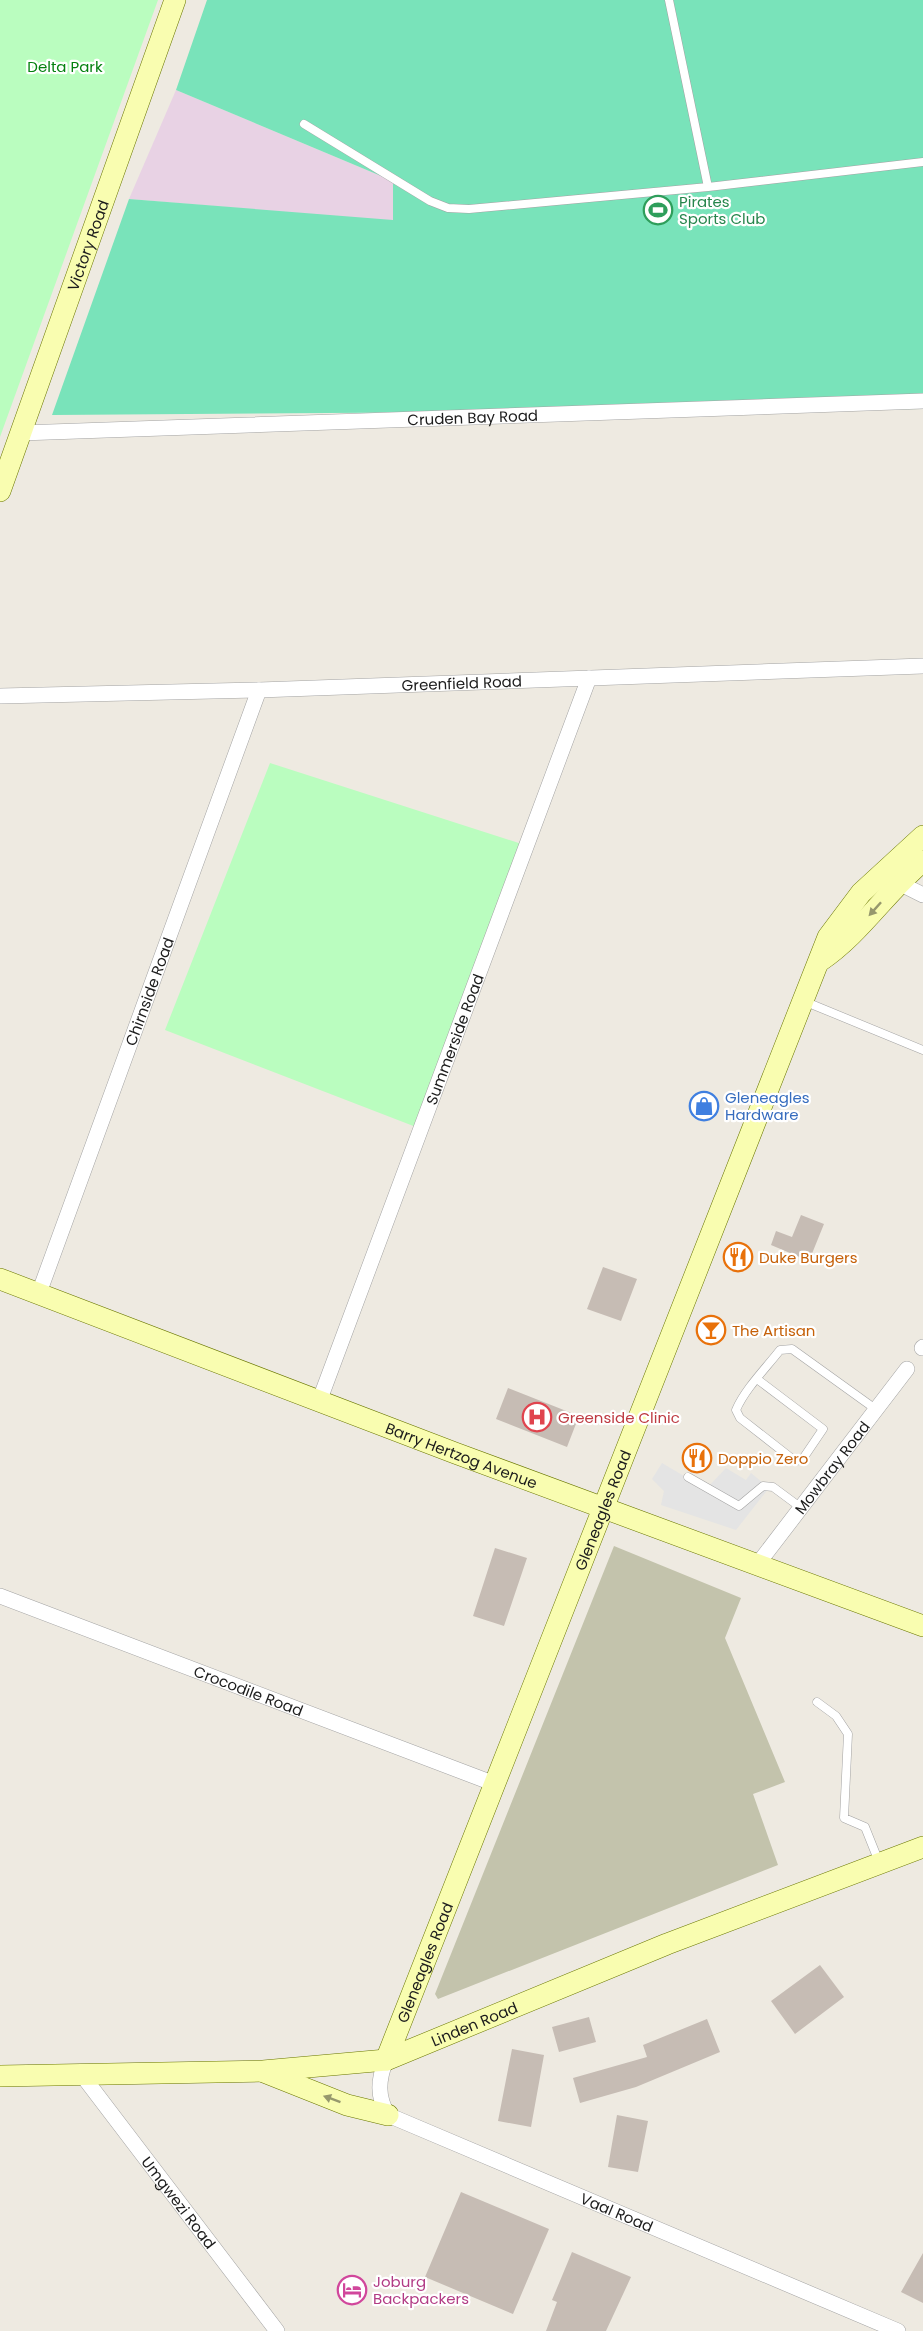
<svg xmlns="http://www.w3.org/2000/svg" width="923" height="2331" font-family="Poppins,sans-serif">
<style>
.industrial{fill:#e8d2e4}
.construction{fill:#c3c3ac}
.park{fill:#bafdbf}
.pitch{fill:#79e3ba}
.parking{fill:#e4e4e4}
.building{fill:#c6bcb4}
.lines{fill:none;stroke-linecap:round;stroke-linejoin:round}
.lane-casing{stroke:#a3a3a3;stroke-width:9}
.street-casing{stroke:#a3a3a3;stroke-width:16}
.secondary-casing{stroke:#697600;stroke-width:22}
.lane{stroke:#fff;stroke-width:8}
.street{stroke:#fff;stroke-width:15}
.secondary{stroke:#f9fdb0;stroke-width:21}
.oneway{fill:#96986d}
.labels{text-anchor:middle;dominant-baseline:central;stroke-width:4.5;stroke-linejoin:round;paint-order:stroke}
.park-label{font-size:15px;fill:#04800f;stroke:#fff}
.leisure-label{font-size:15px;fill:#27864d;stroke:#fff;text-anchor:start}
.street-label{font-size:15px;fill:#1c1c1c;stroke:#fff}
.shop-label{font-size:15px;fill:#366cbe;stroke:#fff;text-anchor:start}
.food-label{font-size:15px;fill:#c56008;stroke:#fff;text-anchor:start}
.health-label{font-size:15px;fill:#be3a42;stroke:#fff;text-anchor:start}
.hotel-label{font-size:15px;fill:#b23c85;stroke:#fff;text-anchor:start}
</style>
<rect width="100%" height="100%" fill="#eeeae1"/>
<!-- industrial -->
<path class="industrial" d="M 176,90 L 393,181 L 393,221 L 129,199 Z"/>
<!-- construction -->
<path class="construction" d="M 614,1546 L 741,1598 L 725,1638 L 785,1782 L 753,1794 L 778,1865 L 438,1999 L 435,1994 Z"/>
<!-- park -->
<path class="park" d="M 0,0 L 158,0 L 0,437 Z
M 270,763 L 528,846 L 416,1127 L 165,1030 Z"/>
<!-- pitch -->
<path class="pitch" d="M 207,0 L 923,0 L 923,409 L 52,415 L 129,199 L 393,220 L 393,181 L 176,90 Z"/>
<!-- parking -->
<path class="parking" d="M 662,1463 L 706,1489 L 726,1468 L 746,1480 L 751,1473 L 769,1488 L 736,1530 L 661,1505 L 664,1491 L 652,1479 Z"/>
<!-- building -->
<path class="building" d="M 801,1215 L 824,1224 L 809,1261 L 771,1245 L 776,1231 L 792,1237 Z
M 603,1267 L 637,1279 L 621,1321 L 587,1309 Z
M 508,1388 L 579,1416 L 567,1447 L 496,1419 Z
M 495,1548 L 527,1558 L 504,1626 L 473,1616 Z
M 820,1965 L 844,1997 L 795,2034 L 771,2001 Z
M 589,2017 L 596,2042 L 559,2052 L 552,2027 Z
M 707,2019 L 720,2052 L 636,2087 L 580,2103 L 573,2078 L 647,2057 L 643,2045 Z
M 512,2049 L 544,2055 L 531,2127 L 498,2121 Z
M 617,2115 L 648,2121 L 638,2172 L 608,2167 Z
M 461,2192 L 549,2229 L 513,2314 L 425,2277 Z
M 572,2252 L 631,2277 L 606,2331 L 546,2331 L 557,2302 L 552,2300 Z
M 923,2253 L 923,2303 L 901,2292 Z"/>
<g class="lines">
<!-- lane casing -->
<g class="lane-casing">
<path id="lane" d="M 669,0 L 708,187
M 304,124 L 430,201 L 448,208 L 469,209 L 708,187 L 923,162
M 806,1002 L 923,1050
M 757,1379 L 823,1429 L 802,1460 L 795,1461 L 740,1418 L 736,1410 C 745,1389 766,1368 780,1350 L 792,1349 L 874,1408
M 688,1477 L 739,1506 L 763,1486 L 773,1487 L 800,1507
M 817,1702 L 836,1716 L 848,1734 L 844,1818 L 865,1827 L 879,1862"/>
</g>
<!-- street casing -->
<g class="street-casing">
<g id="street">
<path id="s1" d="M 21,433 L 923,401"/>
<path id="s2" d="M 0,696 L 259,690 L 923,666"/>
<path d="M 891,879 L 923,895"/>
<path id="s3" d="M 39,1293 L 259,690"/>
<path d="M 922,1348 L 923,1347"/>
<path id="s4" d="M 320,1399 L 589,678"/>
<path id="s5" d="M 757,1565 L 907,1369"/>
<path id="s6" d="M 0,1596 L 495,1784"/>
<path id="s7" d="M 386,2060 C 378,2080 377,2097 388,2115 L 898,2331"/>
<path id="s8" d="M 82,2075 L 277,2331"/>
</g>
</g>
<!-- secondary casing -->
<g class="secondary-casing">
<g id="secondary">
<path id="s9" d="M 0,491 L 175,0"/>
<path d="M 820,961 C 860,934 886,892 923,861"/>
<path id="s10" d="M 0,1279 L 455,1453 L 923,1626"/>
<path id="s11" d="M 386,2060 L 828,937 L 861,893 L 923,836"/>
<path d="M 264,2072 L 347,2105 L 388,2115"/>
<path id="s12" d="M 0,2076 L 263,2071 L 386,2060 L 667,1944 L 923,1847"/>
</g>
</g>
<!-- lane -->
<use href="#lane" class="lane"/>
<!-- street -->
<use href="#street" class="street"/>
<!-- secondary -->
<use href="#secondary" class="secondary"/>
</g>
<!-- one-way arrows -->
<defs><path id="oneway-solid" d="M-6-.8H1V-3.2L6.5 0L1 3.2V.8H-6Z" transform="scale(1.5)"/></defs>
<g class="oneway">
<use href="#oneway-solid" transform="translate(875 909) rotate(132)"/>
<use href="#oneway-solid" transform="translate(332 2099) rotate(-160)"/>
</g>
<!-- icons -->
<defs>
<g id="stadium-ring" transform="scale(1.5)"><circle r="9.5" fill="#fff" stroke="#2e9e5b" stroke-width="1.5"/><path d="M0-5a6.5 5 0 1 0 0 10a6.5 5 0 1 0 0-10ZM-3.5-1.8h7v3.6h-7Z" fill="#2e9e5b"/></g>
<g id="shop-ring" transform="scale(1.5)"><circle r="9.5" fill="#fff" stroke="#3f7fe0" stroke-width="1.5"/><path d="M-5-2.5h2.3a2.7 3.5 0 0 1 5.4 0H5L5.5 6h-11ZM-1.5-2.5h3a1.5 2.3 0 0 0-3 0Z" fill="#3f7fe0"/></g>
<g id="restaurant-ring" transform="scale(1.5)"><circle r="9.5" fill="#fff" stroke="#e8710a" stroke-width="1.5"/><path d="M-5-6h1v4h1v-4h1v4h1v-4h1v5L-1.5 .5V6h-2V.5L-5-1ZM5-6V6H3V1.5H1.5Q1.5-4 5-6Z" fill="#e8710a"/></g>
<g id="bar-ring" transform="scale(1.5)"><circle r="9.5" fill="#fff" stroke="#e8710a" stroke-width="1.5"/><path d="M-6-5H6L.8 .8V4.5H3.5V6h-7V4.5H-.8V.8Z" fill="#e8710a"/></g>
<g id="hospital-ring" transform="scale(1.5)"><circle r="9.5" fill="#fff" stroke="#e0444e" stroke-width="1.5"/><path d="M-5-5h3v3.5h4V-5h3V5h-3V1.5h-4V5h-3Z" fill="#e0444e"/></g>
<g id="hotel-ring" transform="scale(1.5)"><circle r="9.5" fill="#fff" stroke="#d1479c" stroke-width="1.5"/><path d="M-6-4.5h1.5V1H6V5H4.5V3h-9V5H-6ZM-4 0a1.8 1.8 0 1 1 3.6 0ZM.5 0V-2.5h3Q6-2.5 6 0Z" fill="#d1479c"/></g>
</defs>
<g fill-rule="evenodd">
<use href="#stadium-ring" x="658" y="210"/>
<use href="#shop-ring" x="704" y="1106"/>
<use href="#restaurant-ring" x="738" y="1257"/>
<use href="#bar-ring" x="711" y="1330"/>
<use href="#hospital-ring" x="537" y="1417"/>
<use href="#restaurant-ring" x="697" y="1458"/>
<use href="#hotel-ring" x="352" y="2290"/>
</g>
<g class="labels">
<!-- park labels -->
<g class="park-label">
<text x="65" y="66">Delta Park</text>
</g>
<!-- leisure labels -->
<g class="leisure-label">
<text x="679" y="201">Pirates<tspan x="679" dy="17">Sports Club</tspan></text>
</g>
<!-- street labels -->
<g class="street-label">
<text stroke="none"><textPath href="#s9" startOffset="261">Victory Road</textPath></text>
<text stroke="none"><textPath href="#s1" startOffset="452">Cruden Bay Road</textPath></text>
<text stroke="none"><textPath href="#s2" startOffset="462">Greenfield Road</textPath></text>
<text stroke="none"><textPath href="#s3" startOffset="321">Chirnside Road</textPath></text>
<text stroke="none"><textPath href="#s4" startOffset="384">Summerside Road</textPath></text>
<text stroke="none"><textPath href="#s10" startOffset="494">Barry Hertzog Avenue</textPath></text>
<text stroke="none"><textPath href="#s5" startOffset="123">Mowbray Road</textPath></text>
<text stroke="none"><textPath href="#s11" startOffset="591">Gleneagles Road</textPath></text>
<text stroke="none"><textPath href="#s6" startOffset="266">Crocodile Road</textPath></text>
<text stroke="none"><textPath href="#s11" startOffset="105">Gleneagles Road</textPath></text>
<text stroke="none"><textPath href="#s12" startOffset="482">Linden Road</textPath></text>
<text stroke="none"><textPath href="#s8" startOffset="160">Umgwezi Road</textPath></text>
<text stroke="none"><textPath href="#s7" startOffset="306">Vaal Road</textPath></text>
</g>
<!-- shop labels -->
<g class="shop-label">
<text x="725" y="1097">Gleneagles<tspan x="725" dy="17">Hardware</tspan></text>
</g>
<!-- food labels -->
<g class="food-label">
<text x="759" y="1257">Duke Burgers</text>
<text x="732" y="1330">The Artisan</text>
<text x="718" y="1458">Doppio Zero</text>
</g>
<!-- health labels -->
<g class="health-label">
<text x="558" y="1417">Greenside Clinic</text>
</g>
<!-- hotel labels -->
<g class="hotel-label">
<text x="373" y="2281">Joburg<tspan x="373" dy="17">Backpackers</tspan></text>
</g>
</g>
</svg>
